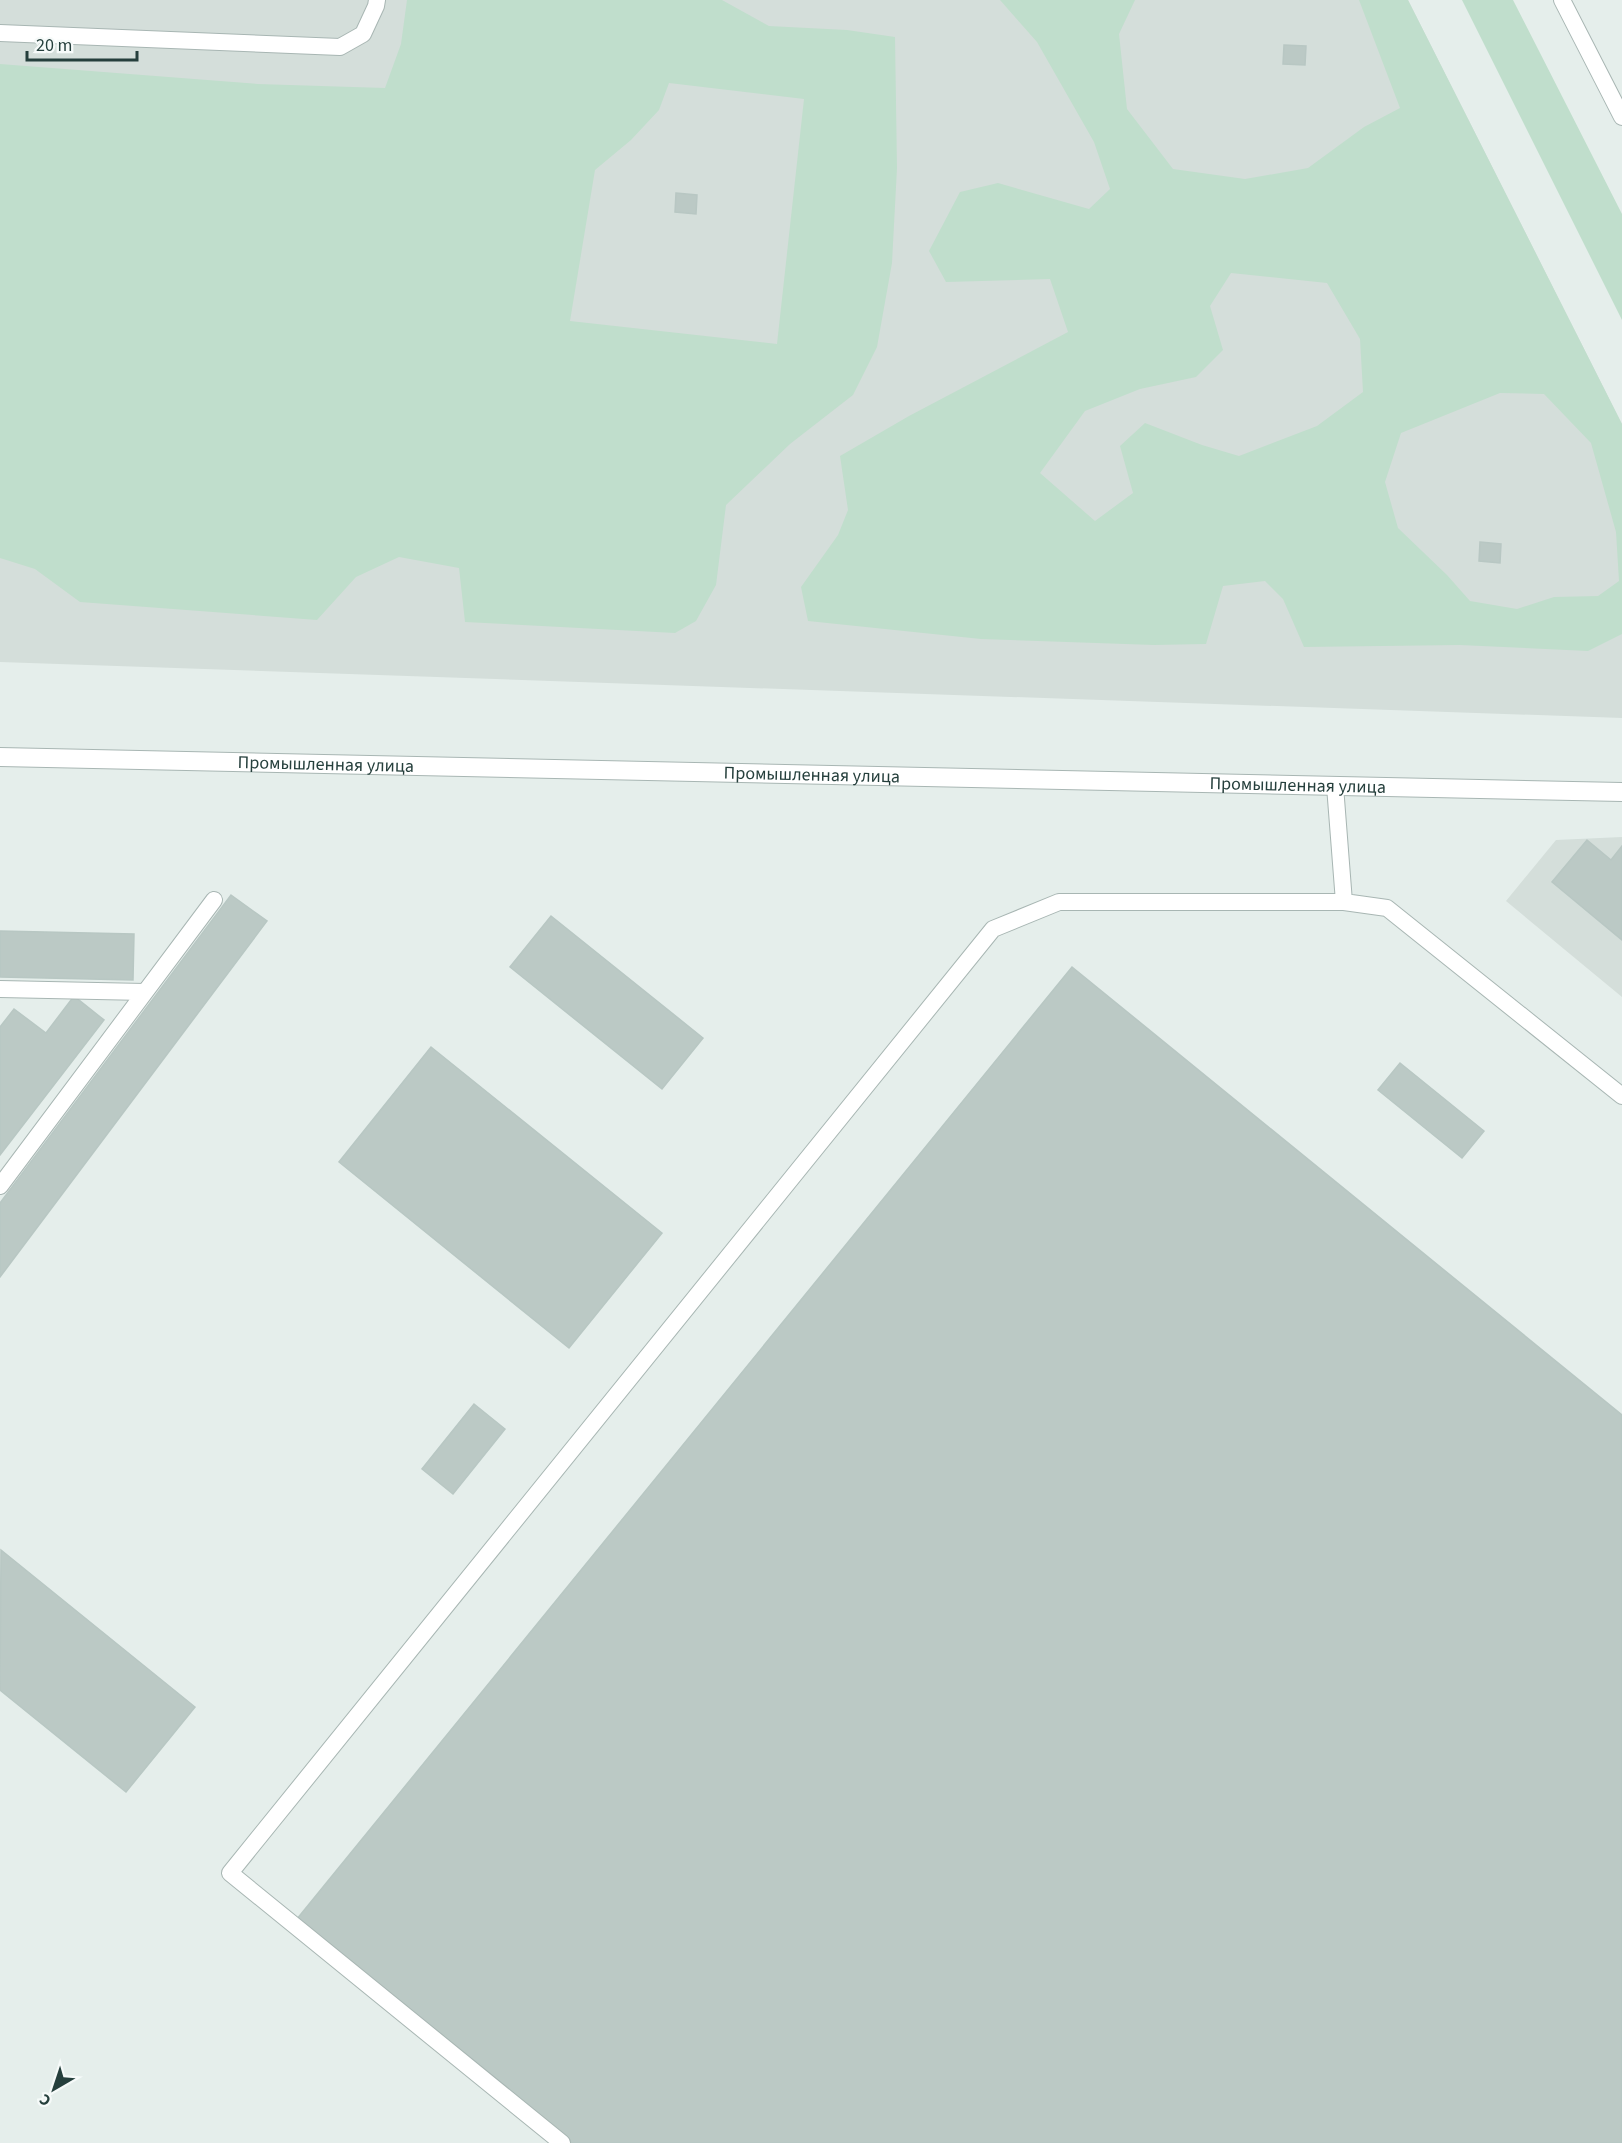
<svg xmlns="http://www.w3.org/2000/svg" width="1622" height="2143" font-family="'Source Sans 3',sans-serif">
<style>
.built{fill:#d4deda}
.green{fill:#c0decc;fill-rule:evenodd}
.building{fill:#bbc9c5;stroke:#b8c7c3;stroke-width:1.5}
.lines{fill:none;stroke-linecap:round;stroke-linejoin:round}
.service-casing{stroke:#a8b6b3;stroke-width:18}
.minor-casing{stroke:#a8b6b3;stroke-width:20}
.service{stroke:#fff;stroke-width:16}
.minor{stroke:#fff;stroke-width:18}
.labels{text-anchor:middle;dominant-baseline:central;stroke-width:4.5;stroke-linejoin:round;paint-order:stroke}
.street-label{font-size:18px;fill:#253f3c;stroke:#f6faf9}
</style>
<rect width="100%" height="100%" fill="#e5eeeb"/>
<!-- built -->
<path class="built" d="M 0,0 L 1408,0 L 1622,424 L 1622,718 L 0,662 Z
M 1622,837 L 1622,997 L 1506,901 L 1556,840 Z"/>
<!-- green -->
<path class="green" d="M 407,0 L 722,0 L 769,26 L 847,30 L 895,37 L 897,168 L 892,263 L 877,347 L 853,395 L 790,444 L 726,505 L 716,585 L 696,621 L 675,633 L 465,622 L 459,568 L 399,557 L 356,577 L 317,620 L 80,602 L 35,569 L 0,558 L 0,64 L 258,84 L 385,88 L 401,44 ZM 669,83 L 804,99 L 777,344 L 570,321 L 595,170 L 631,140 L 659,110 Z
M 1000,0 L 1135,0 L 1119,34 L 1127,109 L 1173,169 L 1245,179 L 1308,168 L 1364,127 L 1400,108 L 1359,0 L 1408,0 L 1622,424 L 1622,634 L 1588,651 L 1460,645 L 1304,647 L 1283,599 L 1265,581 L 1223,586 L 1206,644 L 1154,645 L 981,639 L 808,621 L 801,587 L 838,535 L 848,510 L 840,456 L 909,416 L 1068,332 L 1050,279 L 946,282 L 929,251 L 960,192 L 998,183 L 1089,209 L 1110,189 L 1094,142 L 1037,42 ZM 1231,273 L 1327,283 L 1360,339 L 1363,392 L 1317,426 L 1239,456 L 1202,445 L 1145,423 L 1120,446 L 1133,493 L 1095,521 L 1040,473 L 1085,411 L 1140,389 L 1196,377 L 1223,350 L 1210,306 ZM 1500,393 L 1544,394 L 1591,443 L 1616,532 L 1619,581 L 1598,596 L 1554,597 L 1517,609 L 1470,601 L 1447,575 L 1398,528 L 1385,482 L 1401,433 Z
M 1462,0 L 1513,0 L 1622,214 L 1622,320 Z"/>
<!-- building -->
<path class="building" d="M 1284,45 L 1306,46 L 1305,65 L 1283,64 Z
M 676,193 L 697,195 L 696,214 L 675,212 Z
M 1480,542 L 1501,544 L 1500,563 L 1479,561 Z
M 1587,840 L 1611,860 L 1622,846 L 1622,940 L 1552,882 Z
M 231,895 L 267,921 L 0,1277 L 0,1203 Z
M 551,916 L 703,1038 L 662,1089 L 510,967 Z
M 0,931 L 134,934 L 133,980 L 0,977 Z
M 1072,967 L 1622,1415 L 1622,2143 L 572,2143 L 297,1919 Z
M 74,996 L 104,1020 L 0,1155 L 0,1027 L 14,1009 L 46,1033 Z
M 431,1047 L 662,1233 L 569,1348 L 339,1162 Z
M 1400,1063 L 1484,1131 L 1462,1158 L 1378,1090 Z
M 474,1404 L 505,1429 L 453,1494 L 422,1469 Z
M 1,1550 L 195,1707 L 126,1792 L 0,1690 Z"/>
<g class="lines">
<!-- service casing -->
<g class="service-casing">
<path id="service" d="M 1562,0 L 1622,117
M 0,33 L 340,47 L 363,34 L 376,6 L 377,0
M 1335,786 L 1344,902 L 1387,908 L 1622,1096
M 0,989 L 145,992
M 0,1186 L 214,900
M 562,2143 L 230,1873 L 993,929 L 1059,902 L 1344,902"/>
</g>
<!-- minor casing -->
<g class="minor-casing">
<g id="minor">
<path id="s1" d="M 0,757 L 1622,792"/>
</g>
</g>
<!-- service -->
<use href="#service" class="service"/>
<!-- minor -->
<use href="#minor" class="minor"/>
</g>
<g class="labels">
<!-- street labels -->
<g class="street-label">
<text stroke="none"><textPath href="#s1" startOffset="326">Промышленная улица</textPath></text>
<text stroke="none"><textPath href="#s1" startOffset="812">Промышленная улица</textPath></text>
<text stroke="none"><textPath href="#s1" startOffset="1298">Промышленная улица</textPath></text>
</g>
</g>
<!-- north arrow -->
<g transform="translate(54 2089) rotate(219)" stroke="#f6faf9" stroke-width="4.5" paint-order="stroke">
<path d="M0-4.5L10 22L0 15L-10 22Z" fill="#253f3c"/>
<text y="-9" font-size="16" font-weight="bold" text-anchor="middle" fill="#253f3c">С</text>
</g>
<!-- scale -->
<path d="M27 51v9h110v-9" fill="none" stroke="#253f3c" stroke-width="3"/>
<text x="36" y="51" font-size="18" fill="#253f3c" stroke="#f6faf9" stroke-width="4.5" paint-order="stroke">20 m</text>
</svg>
